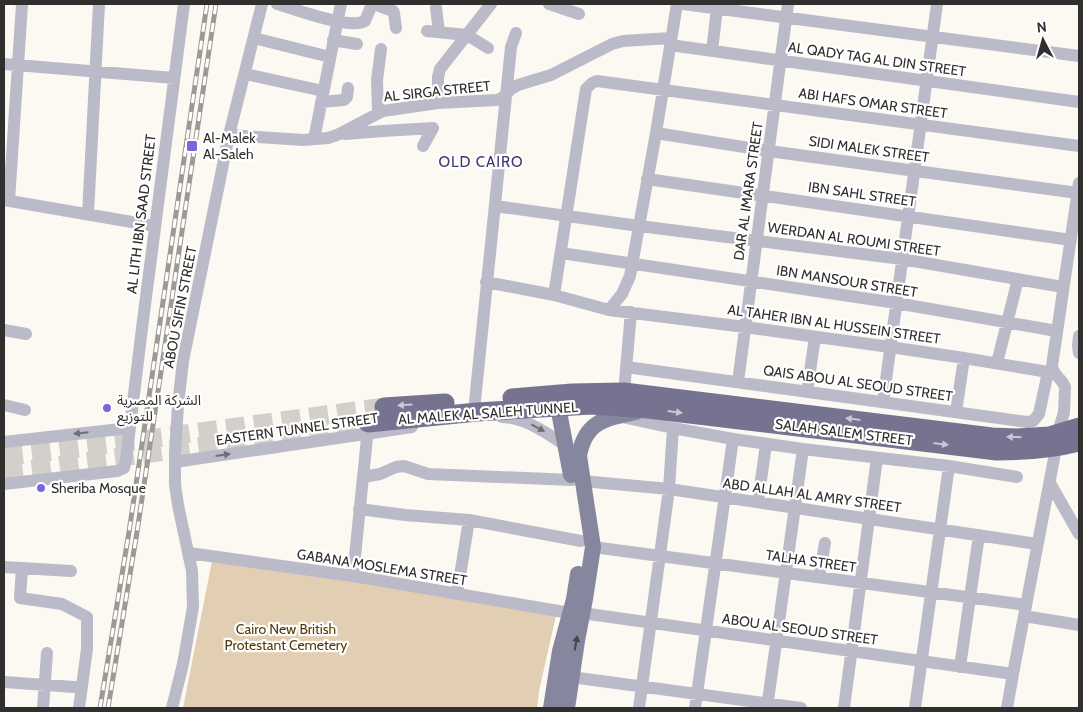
<svg xmlns="http://www.w3.org/2000/svg" width="1083" height="712" font-family="Cabin,'Noto Sans Arabic',sans-serif">
<style>
.green{fill:#e1ceb3}
.lines{fill:none;stroke-linecap:round;stroke-linejoin:round}
.highway-tunnel{stroke:#d3d0cb;stroke-width:19;stroke-dasharray:19 9;stroke-linecap:butt}
.minor{stroke:#bbbac9;stroke-width:12}
.major{stroke:#87869f;stroke-width:16}
.highway{stroke:#757390;stroke-width:19}
.rail-casing{stroke:#9d9a96;stroke-width:5}
.rail{stroke:#fff;stroke-width:3;stroke-dasharray:9;stroke-linecap:butt}
.oneway{fill:#c8c7d3}
.oneway2{fill:#6f6e73}
.oneway3{fill:#46454a}
.poi-dot{fill:#7a65e0;stroke:#fff;stroke-width:2}
.labels{text-anchor:middle;dominant-baseline:central;stroke-width:4.5;stroke-linejoin:round;paint-order:stroke}
.street-label{font-size:14px;fill:#312f2d;stroke:#fff}
.poi-label{font-size:14px;fill:#312f2d;stroke:#fff;text-anchor:start}
.park-label{font-size:14px;fill:#583c07;stroke:#fff}
.neighbourhood-label{font-size:15px;letter-spacing:1px;fill:#3e3571;stroke:#fff}
</style>
<rect width="100%" height="100%" fill="#fcf8f2"/>
<!-- green -->
<path class="green" d="M 213,556 L 557,611 L 539,691 L 537,708 L 183,708 Z"/>
<g class="lines">
<!-- highway-tunnel -->
<path class="highway-tunnel" d="M 4,457 L 112,444 L 384,407
M 4,473 L 188,448 L 368,423"/>
<!-- minor -->
<path class="minor" d="M 277,4 C 294,9 350,30 365,21 L 372,4
M 374,4 L 393,11 L 394,13 L 396,28
M 549,4 L 579,14
M 683,4 L 1079,56
M 436,8 L 439,32
M 427,31 L 467,35 L 488,48
M 254,38 L 330,57
M 333,40 L 357,44
M 670,45 L 1079,102
M 712,51 L 717,8
M 4,64 L 174,78
M 245,74 L 323,91
M 321,102 L 344,100 L 347,97 L 348,88
M 438,103 L 438,77 L 440,69 L 491,4
M 378,113 L 377,80 L 381,49
M 656,133 L 769,151 L 1078,193
M 345,134 L 383,131 L 433,128
M 229,135 L 303,140 L 328,138 L 337,135 L 383,111 L 438,103 L 497,100 L 502,98 L 511,89 L 518,85 L 551,75 L 612,44 L 623,41 L 671,38
M 314,139 L 341,4
M 423,146 L 433,128
M 647,179 L 1071,240
M 4,200 L 155,226
M 9,201 L 22,4
M 495,206 L 639,226 L 902,259 L 1063,287
M 88,214 L 99,4
M 561,253 L 896,303 L 1057,331
M 486,282 L 554,295 L 609,310 L 745,327 L 890,347 L 964,358 L 1054,373
M 554,295 L 586,89 L 592,83 L 597,81 L 1079,146
M 609,310 L 622,294 L 630,276 L 656,133 L 677,4
M 4,330 L 26,334
M 1079,336 L 1078,346 L 1079,353
M 997,363 L 1018,279
M 626,367 L 1027,422 L 1033,421 L 1039,414 L 1048,372
M 738,382 L 788,4
M 624,392 L 631,312
M 807,392 L 815,337
M 475,401 L 511,47 L 516,33
M 883,402 L 937,4
M 4,405 L 25,410
M 956,412 L 964,358
M 502,417 C 526,418 545,432 565,445
M 622,417 L 673,428 L 733,439 L 803,449 L 949,466 L 1017,477
M 1058,433 L 1064,412 L 1065,387 C 1062,378 1054,377 1052,366 L 1079,183
M 4,442 L 130,428
M 175,462 L 412,427
M 363,477 L 380,474 L 396,467 L 404,466 L 428,474 L 572,480
M 582,481 L 669,489 L 1037,544
M 1050,483 L 1079,534
M 4,484 L 117,471 L 124,468 L 126,460 L 142,328 L 184,4
M 758,502 L 766,444
M 359,509 L 405,515 L 469,520 L 581,541
M 593,547 L 1026,605
M 189,553 L 353,576 L 570,613
M 4,567 L 71,571
M 22,568 L 20,598 L 62,604 L 87,617 L 87,649 L 79,708
M 353,576 L 368,428
M 819,577 L 825,543
M 457,594 L 469,520
M 582,613 L 1013,674
M 1024,616 L 1079,625
M 960,667 L 979,535
M 571,677 L 801,708
M 4,682 L 74,687
M 43,708 L 47,653
M 172,708 L 183,664 L 193,607 L 192,571 L 178,505 L 175,484 L 175,453 L 178,405 L 183,361 L 229,135 L 262,4
M 639,708 L 669,489 L 673,428
M 695,708 L 733,439
M 767,708 L 803,449
M 844,708 L 877,458
M 915,708 L 949,466
M 1007,708 L 1013,674 L 1056,448"/>
<!-- major -->
<path class="major" d="M 556,396 L 571,475
M 551,708 L 560,651 L 574,599 L 578,574
M 567,708 L 577,641 L 585,599 L 593,547 L 579,456 C 585,421 606,418 636,412"/>
<!-- highway -->
<path class="highway" d="M 512,398 L 572,393 L 624,392 L 992,437 L 1016,438 L 1049,436 L 1079,427
M 384,407 L 445,403
M 368,423 L 477,412 L 591,405 L 648,409 L 997,451 C 1027,451 1051,449 1079,442"/>
<!-- rail casing -->
<g class="rail-casing">
<path id="rail" d="M 100,708 L 129,532 L 207,4
M 108,708 L 137,532 L 216,4"/>
</g>
<!-- rail -->
<use href="#rail" class="rail"/>
</g>
<!-- one-way arrows -->
<defs><path id="oneway-solid" d="M-6-.8H1V-3.2L6.5 0L1 3.2V.8H-6Z" transform="scale(1.25)"/></defs>
<g class="oneway">
<use href="#oneway-solid" transform="translate(405 405) rotate(176)"/>
<use href="#oneway-solid" transform="translate(675 412) rotate(7)"/>
<use href="#oneway-solid" transform="translate(853 419) rotate(-173)"/>
<use href="#oneway-solid" transform="translate(1014 437) rotate(-179)"/>
<use href="#oneway-solid" transform="translate(941 444) rotate(7)"/>
</g>
<g class="oneway2">
<use href="#oneway-solid" transform="translate(538 428) rotate(28)"/>
<use href="#oneway-solid" transform="translate(81 433) rotate(174)"/>
<use href="#oneway-solid" transform="translate(223 455) rotate(-8)"/>
</g>
<use class="oneway3" href="#oneway-solid" transform="translate(576 643) rotate(-80)"/>
<!-- markers -->
<g class="poi-dot">
<rect x="186" y="140" width="12" height="12" rx="2.5"/>
<circle cx="107" cy="408" r="5"/>
<circle cx="41" cy="488" r="5"/>
</g>
<g class="labels">
<!-- street labels -->
<g class="street-label">
<text transform="translate(877 59) rotate(8)">AL QADY TAG AL DIN STREET</text>
<text transform="translate(437 91) rotate(-6)">AL SIRGA STREET</text>
<text transform="translate(873 103) rotate(8)">ABI HAFS OMAR STREET</text>
<text transform="translate(869 149) rotate(8)">SIDI MALEK STREET</text>
<text transform="translate(748 191) rotate(-82)">DAR AL IMARA STREET</text>
<text transform="translate(862 194) rotate(8)">IBN SAHL STREET</text>
<text transform="translate(141 214) rotate(-83)">AL LITH IBN SAAD STREET</text>
<text transform="translate(854 239) rotate(8)">WERDAN AL ROUMI STREET</text>
<text transform="translate(847 281) rotate(9)">IBN MANSOUR STREET</text>
<text transform="translate(180 307) rotate(-79)">ABOU SIFIN STREET</text>
<text transform="translate(834 324) rotate(8)">AL TAHER IBN AL HUSSEIN STREET</text>
<text transform="translate(858 383) rotate(8)">QAIS ABOU AL SEOUD STREET</text>
<text transform="translate(488 413) rotate(-4)">AL MALEK AL SALEH TUNNEL</text>
<text transform="translate(297 429) rotate(-8)">EASTERN TUNNEL STREET</text>
<text transform="translate(844 432) rotate(7)">SALAH SALEM STREET</text>
<text transform="translate(812 495) rotate(8)">ABD ALLAH AL AMRY STREET</text>
<text transform="translate(811 561) rotate(8)">TALHA STREET</text>
<text transform="translate(382 567) rotate(9)">GABANA MOSLEMA STREET</text>
<text transform="translate(800 629) rotate(8)">ABOU AL SEOUD STREET</text>
</g>
<!-- poi labels -->
<g class="poi-label">
<text x="203" y="138">Al-Malek<tspan x="203" dy="16">Al-Saleh</tspan></text>
<text x="117" y="400">الشركة المصرية<tspan x="117" dy="16">للتوزيع</tspan></text>
<text x="51" y="488">Sheriba Mosque</text>
</g>
<!-- park labels -->
<g class="park-label">
<text x="286" y="629">Cairo New British<tspan x="286" dy="16">Protestant Cemetery</tspan></text>
</g>
<!-- neighbourhood labels -->
<g class="neighbourhood-label">
<text x="481" y="162">OLD CAIRO</text>
</g>
</g>
<!-- border -->
<rect width="1083" height="712" fill="none" stroke="#312f2d" stroke-width="10"/>
<!-- north arrow -->
<g transform="translate(1043 40) rotate(354)" stroke="#ffffff" stroke-width="4" paint-order="stroke">
<path d="M0-4L9 19L0 12L-9 19Z" fill="#312f2d"/>
<text y="-8" font-size="14" font-weight="bold" text-anchor="middle" fill="#312f2d">N</text>
</g>
</svg>
